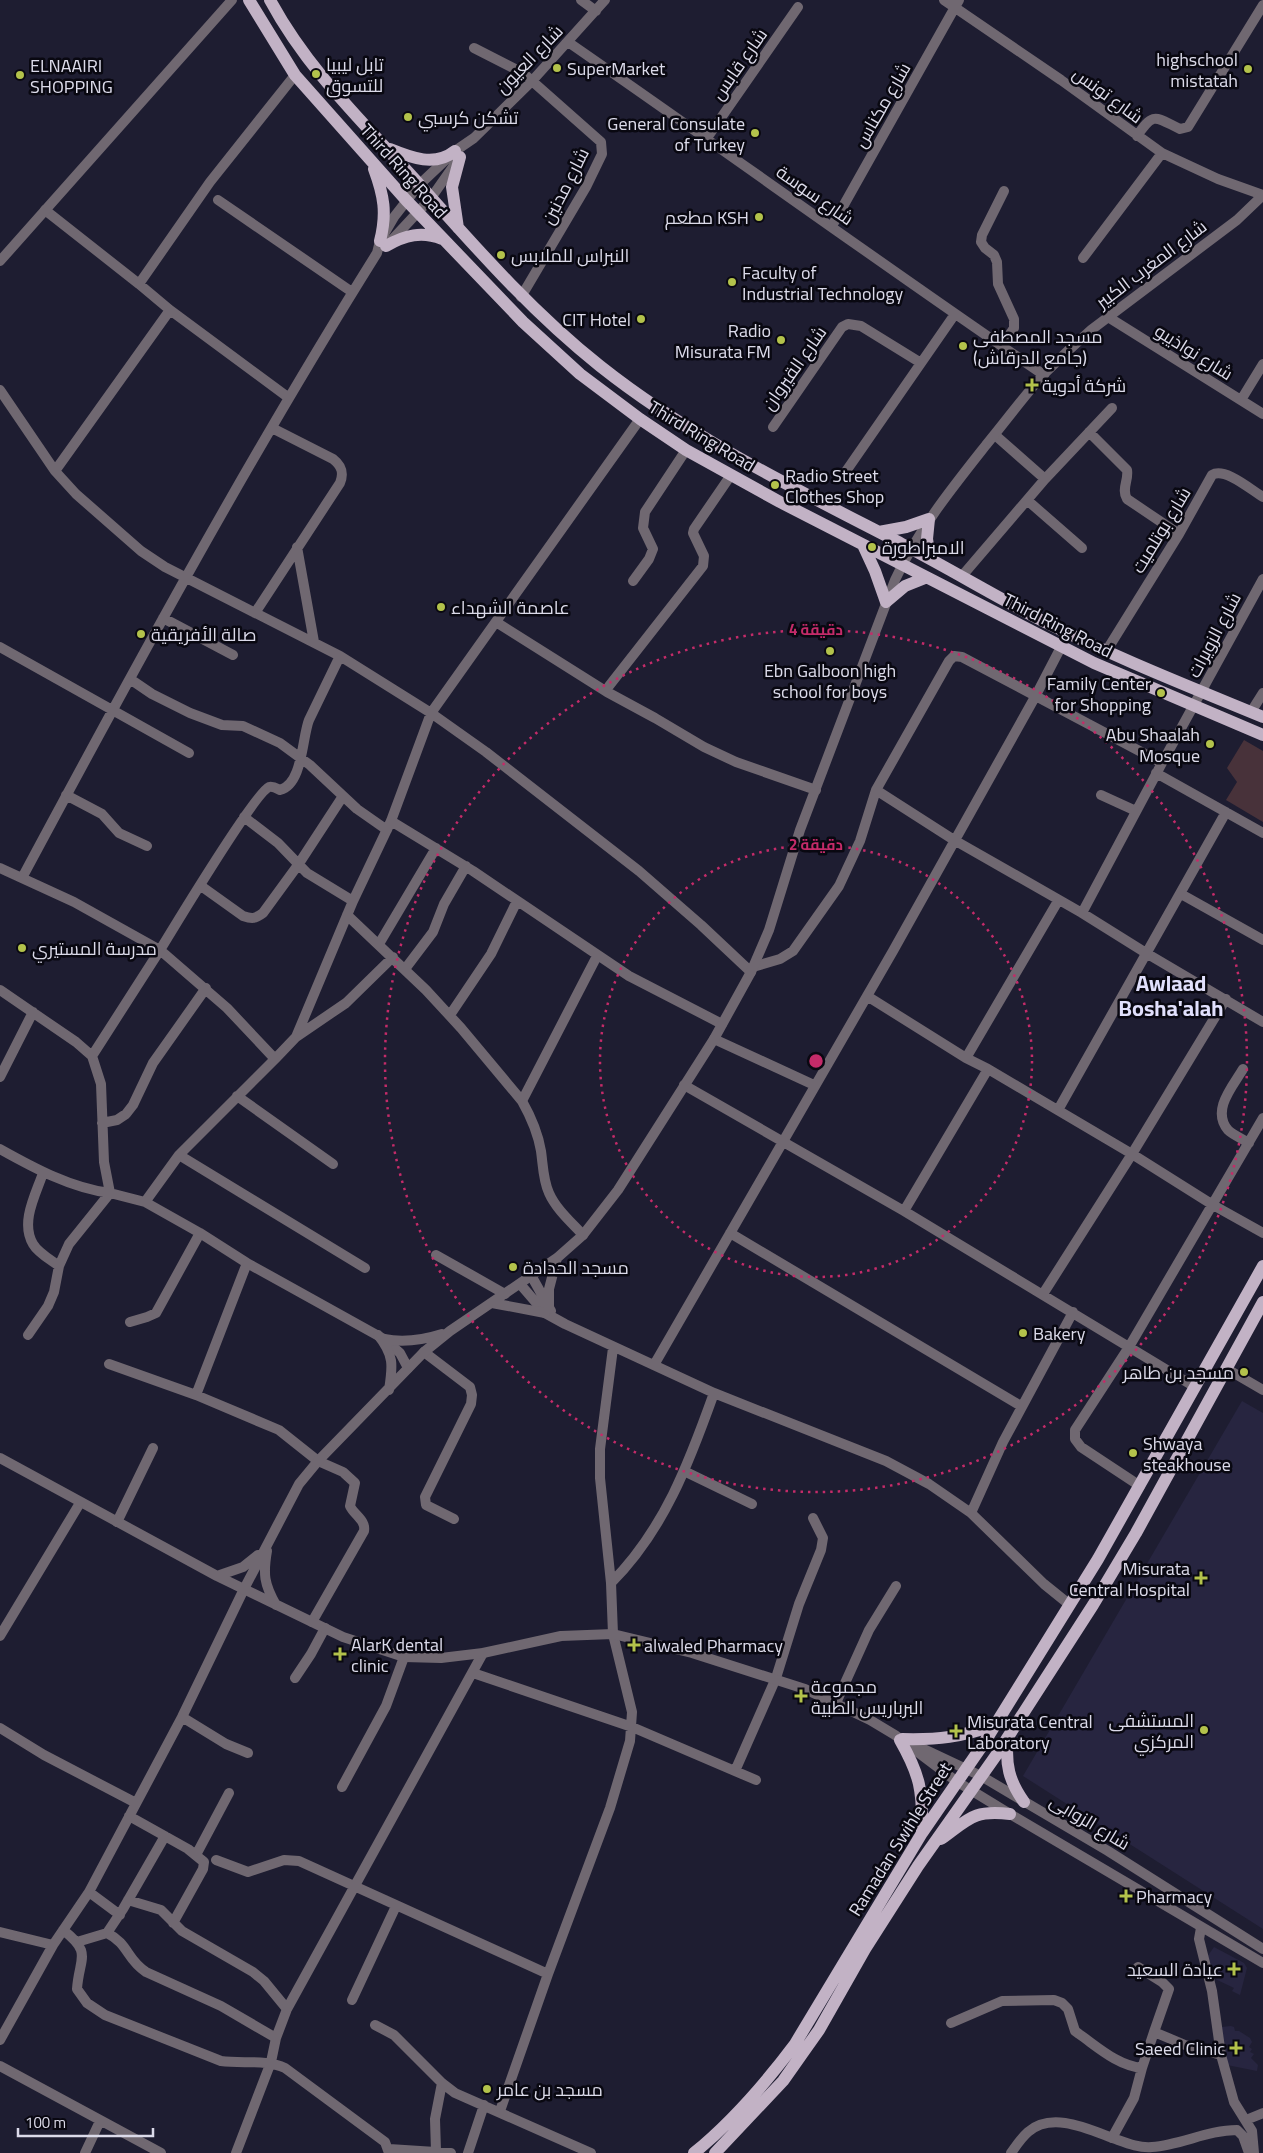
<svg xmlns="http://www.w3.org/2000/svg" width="1263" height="2153" font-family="Georgia,Cairo,serif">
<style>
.built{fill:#272540}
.green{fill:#48323a}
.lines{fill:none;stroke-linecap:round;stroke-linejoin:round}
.minor{stroke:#706871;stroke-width:10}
.tertiary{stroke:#706871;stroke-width:10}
.primary{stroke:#c2b2c5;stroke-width:12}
.ring{fill:none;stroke:#c42b69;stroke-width:2.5;stroke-dasharray:2.5 5}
.poi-dot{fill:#b3c24b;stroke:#090811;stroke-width:2}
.labels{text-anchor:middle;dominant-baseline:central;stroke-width:5;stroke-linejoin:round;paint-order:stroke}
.street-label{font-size:18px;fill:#dbdae9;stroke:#090811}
.poi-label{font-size:18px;fill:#dbdae9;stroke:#090811;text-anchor:start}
.district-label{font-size:22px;font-weight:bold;fill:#e1e0fc;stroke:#090811}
.centre{fill:#c42b69;stroke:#090811;stroke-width:2.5}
.ring-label{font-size:15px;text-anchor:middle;font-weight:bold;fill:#c42b69;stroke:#090811;stroke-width:5;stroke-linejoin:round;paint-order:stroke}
</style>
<rect width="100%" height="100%" fill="#1e1d31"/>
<!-- built -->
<path class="built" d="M 1242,1401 L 1263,1413 L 1263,1929 L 1023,1776 Z
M 1214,1947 L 1244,1963 L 1247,1968 L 1240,1995 L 1232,1991 L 1234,1988 L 1211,1977 L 1213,1971 L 1210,1970 L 1212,1965 L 1207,1962 L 1207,1957 Z
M 1231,2026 L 1234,2027 L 1235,2031 L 1239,2031 L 1250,2038 L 1252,2042 L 1249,2047 L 1252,2049 L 1250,2052 L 1254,2054 L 1251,2058 L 1258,2065 L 1257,2071 L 1227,2065 L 1221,2027 Z"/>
<!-- green -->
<path class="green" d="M 1244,740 L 1263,751 L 1263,822 L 1226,800 L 1237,782 L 1227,768 Z"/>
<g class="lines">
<!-- minor -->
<path class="minor" d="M 581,0 L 596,11
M 944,0 L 1061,80 L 1162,153 L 1218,179 L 1263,195
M 568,42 C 727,152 884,266 1044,375
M 474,48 L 523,73 L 601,142 L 602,154 L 586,187 L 521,297
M 1137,136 C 1154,111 1155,117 1180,129 L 1188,127 L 1263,5
M 707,138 L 798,7
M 218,200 L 352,292
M 45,210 L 139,284 L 170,310
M 832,226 L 959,0
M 390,242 L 431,198 L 457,161
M 1083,258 L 1162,153
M 139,284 L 210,182 L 295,75
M 1108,317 L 1263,414
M 1002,346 L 1014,328 L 1014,319 L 998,284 L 997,262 L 994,255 L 985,248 L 981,242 L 982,235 L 1004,191
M 0,390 L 55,471 L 76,494 L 141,551 L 165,567 L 340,656 L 431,713 L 486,752 L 639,871 L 701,925 L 751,972
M 1241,400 L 1263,364
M 773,427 L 842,327 L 848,324 L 861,326 L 921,363
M 1089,432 L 1127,470 C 1129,480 1121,489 1127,499 L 1179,534
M 995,435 L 1045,479
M 55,471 L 170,310 L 289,398
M 842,477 L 955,314
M 1027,500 L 1082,548
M 297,547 L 314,642
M 962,576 L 1045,479 L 1112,408
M 633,581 L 649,559 L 653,549 L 643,528 L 645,512 L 686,450
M 255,613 L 340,483 C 344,473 342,466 333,459 L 272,428
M 163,618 L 233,655
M 496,622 L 607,692 L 655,718 L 704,747 L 736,762 L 816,790
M 0,647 L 189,753
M 1107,650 L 1179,534 L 1212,475 C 1225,467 1251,490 1263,497
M 130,679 L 152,694 L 190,713 L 222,725 L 243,726 L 280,743 L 310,765 L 357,809 L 387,830
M 609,686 L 703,566 L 704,556 L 693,533 L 694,529 L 731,475
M 1251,712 L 1263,693
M 1156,773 L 1263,833
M 876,790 L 954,840 L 1082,913 L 1146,953 L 1263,1022
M 66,795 L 102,814 L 119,833 L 147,846
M 1101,795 L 1136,811
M 244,817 L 278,843 L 307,873 L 353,901
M 391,821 L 473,871 L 629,976 L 722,1024
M 0,868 L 74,902 L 160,950 L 92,1056
M 22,878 C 135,667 250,456 377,253 L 380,241 L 394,217 L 419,185 L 455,151 L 474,138 L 532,81 L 605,0
M 201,886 L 243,916 C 252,919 255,919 263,913 L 298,865 L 343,796
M 1181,894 L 1263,940
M 1082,913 L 1162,763 L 1263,579
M 347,915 L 426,990 L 461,1028 L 522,1101 C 531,1117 538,1133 541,1151 C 543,1165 543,1180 549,1193 C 556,1209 571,1222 583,1235
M 379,944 L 436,848
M 753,967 L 780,959 L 793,951 L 839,886 L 860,841 L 876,790 L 949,661 L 954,656 L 962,657 L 1162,763
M 405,969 L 433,932 L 444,904 L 466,866
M 0,990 L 76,1042 L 92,1056 L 101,1084 L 104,1162 L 110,1193 L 145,1202 L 200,1233 L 247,1263 L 384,1339 L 400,1353 L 408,1368
M 867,996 L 966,1058 L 988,1069 L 1132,1154 L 1213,1205 L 1263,1233
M 450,1015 L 491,954 L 517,901
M 296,1037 L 346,1003 L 393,957
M 714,1039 L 814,1085
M 966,1058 L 1058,901
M 275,1059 L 296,1037 L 353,901 L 391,821 L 431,713 L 640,419
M 1243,1069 C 1233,1086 1211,1110 1228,1130 C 1233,1135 1243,1139 1249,1143
M 0,1077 L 33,1012
M 684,1085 L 904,1211 L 1195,1387
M 237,1096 L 333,1164
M 522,1101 L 597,956
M 1058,1110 L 1226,812
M 102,1123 L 117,1120 L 126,1114 L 133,1105 L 153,1063 L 206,988
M 0,1149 C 34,1168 71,1188 110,1193
M 179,1155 L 365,1268
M 43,1173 C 36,1194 20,1222 33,1244 C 38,1253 51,1260 59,1266
M 145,1202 L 179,1155 L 275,1059 L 227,1008 L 160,950 C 174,927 255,793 269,787 C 273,786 276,788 280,790 C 303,784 302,737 309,720 C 319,699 330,677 340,656
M 904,1211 L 988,1069
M 730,1233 L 1021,1406
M 436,1255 L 505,1294
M 532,1277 L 551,1311
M 520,1284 L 545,1313 L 565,1324 L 714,1393 L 886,1461 L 929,1484 L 971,1513 L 1044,1584 L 1070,1605
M 1043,1294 L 1132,1154 L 1226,999
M 130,1322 L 147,1317 L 156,1313 L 200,1233
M 28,1335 L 48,1306 L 54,1292 L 59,1266 L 69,1244 L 110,1193
M 424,1352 L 470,1387 L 472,1395 L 471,1404 L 425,1497 L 426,1505 L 454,1519
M 109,1364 L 196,1395 L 279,1430 L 318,1461 L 343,1472 L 355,1483 L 350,1506 C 354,1515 366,1520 364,1531 L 312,1622
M 654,1365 L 893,951 L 1035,697 L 1061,647
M 1227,1369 L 1263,1390
M 196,1395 L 247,1263
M 684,1471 L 752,1504
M 1140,1486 L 1081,1447 L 1075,1439 L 1075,1430 L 1129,1347 L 1263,1118
M 971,1513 L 1003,1442 L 1073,1312
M 117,1522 L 153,1448
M 611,1583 C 664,1530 689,1463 714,1393
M 0,1636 L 80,1503
M 473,1673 L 632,1727 L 756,1780
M 295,1678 L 311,1654 L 325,1628
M 836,1703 L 869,1630 L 896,1586
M 182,1717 L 226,1744 L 248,1753
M 0,1728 L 44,1755 L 136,1803
M 735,1771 L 776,1678 L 799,1604 L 821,1550 L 823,1538 L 813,1518
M 342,1787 L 386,1706 L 404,1657
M 129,1816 L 188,1849 L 204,1862 L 203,1869 L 173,1923
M 196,1855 L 229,1793
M 216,1860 L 248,1872 L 284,1860 L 299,1861 L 548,1974
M 89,1892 L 120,1915
M 128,1900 L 161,1910 L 182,1931 L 253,1972 L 264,1981 L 287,2009
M 1201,1928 L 1199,1939 L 1212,1991 L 1221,2055 L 1234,2102 L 1252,2131 L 1254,2153
M 63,1930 C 93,1953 79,1958 77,1989 L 87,2003 L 105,2015 L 221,2061 C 242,2064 266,2059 285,2068 L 385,2142 L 389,2153
M 0,1932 L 53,1945
M 107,1933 C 129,1944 126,1959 146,1972 L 221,2006 L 276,2038
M 77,1942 L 107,1933 L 123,1909 L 165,1836
M 1138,1967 L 1162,1982 L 1169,1989 L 1154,2032
M 352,2000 L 396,1906
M 951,2023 L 1002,2001 L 1054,2000 L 1062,2003 L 1068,2009 L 1075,2031 L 1079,2034 C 1099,2048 1117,2065 1142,2068 L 1134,2098 L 1112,2138
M 375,2025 L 394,2035 L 442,2083 L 455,2093 L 591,2153
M 0,2040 L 53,1945 L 89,1892 L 182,1717 L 244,1589
M 0,2066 L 161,2153
M 1142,2068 L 1154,2032 L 1185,2045 L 1221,2055
M 500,2111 L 548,1974 L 610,1808 L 630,1741 L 632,1712 L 613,1634 L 611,1583 L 600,1478 L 600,1449 L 613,1348
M 1246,2120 L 1263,2113
M 389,2149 L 451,2153
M 436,2151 L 435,2119 L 442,2083
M 85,2153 L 100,2121
M 236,2153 L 271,2062 L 276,2038 L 287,2009 L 483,1653
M 468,2153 L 484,2105
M 1011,2153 C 1016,2146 1021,2138 1028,2132 C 1053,2110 1092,2131 1118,2140 C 1129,2144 1140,2148 1152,2147 C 1181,2145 1208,2130 1237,2130 L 1243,2136 L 1249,2153"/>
<!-- tertiary -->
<path class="tertiary" d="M 0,261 L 232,0
M 492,1303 L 545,1313
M 549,1309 L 549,1289 L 557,1258
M 378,1335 C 394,1355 393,1365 389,1390
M 384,1339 C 404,1343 423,1340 442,1334
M 0,1458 L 217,1576 L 343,1637 L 404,1657 L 441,1658 L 483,1653 L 561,1636 L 613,1634 L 692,1653 L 805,1689 L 870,1720 L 895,1735 L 956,1781 L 1010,1814 L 1263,1963
M 267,1551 C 263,1574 264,1584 276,1605
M 217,1576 L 243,1567 L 258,1555
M 244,1589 L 299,1484 L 318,1461 L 424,1352 L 450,1331 L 557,1258 L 583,1235 L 618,1190 L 714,1039 L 751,972 L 769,930 L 800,830 L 895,580 C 918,530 952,488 986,445 C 1006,421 1024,396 1044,374 C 1059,359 1075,344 1091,330 L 1237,220 L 1263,195
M 913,1744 L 981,1776 L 1108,1851 L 1263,1949"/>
<!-- primary -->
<path class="primary" d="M 249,0 L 295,75 L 406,200 L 523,322 L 580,374 L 640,419 L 686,450 L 780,502 L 1094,663 L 1263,735
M 270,0 C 308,71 366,125 419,184 C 477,249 532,312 600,366 C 692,439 798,490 902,544 C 948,568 993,595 1039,619 C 1112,656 1188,686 1263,717
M 390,149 C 412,158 435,167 455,151
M 374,169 C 384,196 387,213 380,241
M 458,228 L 452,187 L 460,157
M 386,246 C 405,235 422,231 442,239
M 929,519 L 927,539 L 930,559
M 879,532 L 906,527 L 929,519
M 863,545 L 875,571 L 886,602 L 905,586 L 925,578
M 902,1739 C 939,1740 960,1737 995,1725
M 1008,1739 C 1005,1764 1009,1781 1024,1802
M 900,1740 C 920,1775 923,1791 922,1832
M 941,1839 C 970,1818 973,1810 1010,1814
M 694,2153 C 732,2122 765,2084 795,2044 L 922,1833 L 984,1743 L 1098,1559 L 1263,1266
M 715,2153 L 783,2081 L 802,2054 L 819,2030 L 865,1949 L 918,1866 L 997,1754 L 1093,1605 L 1136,1533 L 1263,1302"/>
</g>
<!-- distance rings -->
<g class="ring">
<circle cx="816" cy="1061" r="216"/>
<circle cx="816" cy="1061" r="431"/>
</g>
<!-- markers -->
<g class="poi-dot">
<circle cx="557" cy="68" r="5"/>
<circle cx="1248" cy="69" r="5"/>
<circle cx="316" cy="74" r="5"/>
<circle cx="20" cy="75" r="5"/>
<circle cx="408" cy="117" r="5"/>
<circle cx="755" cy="133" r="5"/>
<circle cx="759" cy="217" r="5"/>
<circle cx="501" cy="255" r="5"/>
<circle cx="732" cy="282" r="5"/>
<circle cx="641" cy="319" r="5"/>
<circle cx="781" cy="340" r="5"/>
<circle cx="963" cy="346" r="5"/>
<path d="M1029.5 377.5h5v5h5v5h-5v5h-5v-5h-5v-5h5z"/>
<circle cx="775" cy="485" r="5"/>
<circle cx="872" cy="547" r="5"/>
<circle cx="441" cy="607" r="5"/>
<circle cx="141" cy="634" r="5"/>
<circle cx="830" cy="651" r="5"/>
<circle cx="1161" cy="693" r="5"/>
<circle cx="1210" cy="744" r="5"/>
<circle cx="22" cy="948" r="5"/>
<circle cx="513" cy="1267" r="5"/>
<circle cx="1023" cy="1333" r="5"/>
<circle cx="1244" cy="1372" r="5"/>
<circle cx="1133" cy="1453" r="5"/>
<path d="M1198.5 1570.5h5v5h5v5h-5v5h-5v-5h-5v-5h5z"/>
<path d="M631.5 1637.5h5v5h5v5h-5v5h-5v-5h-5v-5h5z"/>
<path d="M337.5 1646.5h5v5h5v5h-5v5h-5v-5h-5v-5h5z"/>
<path d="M798.5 1688.5h5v5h5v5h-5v5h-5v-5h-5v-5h5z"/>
<circle cx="1204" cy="1730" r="5"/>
<path d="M953.5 1723.5h5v5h5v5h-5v5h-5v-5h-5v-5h5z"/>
<path d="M1123.5 1888.5h5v5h5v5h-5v5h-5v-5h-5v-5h5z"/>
<path d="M1231.5 1961.5h5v5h5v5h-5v5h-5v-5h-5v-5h5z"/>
<path d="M1233.5 2040.5h5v5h5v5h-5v5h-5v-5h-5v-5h5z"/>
<circle cx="487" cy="2089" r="5"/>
</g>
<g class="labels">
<!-- street labels -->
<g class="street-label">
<text transform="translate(529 59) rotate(-46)">شارع العيون</text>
<text transform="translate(739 64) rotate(-55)">شارع قابس</text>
<text transform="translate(1108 95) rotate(36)">شارع تونس</text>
<text transform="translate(882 105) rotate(-60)">شارع مكناس</text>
<text transform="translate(404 171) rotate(48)">Third Ring Road</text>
<text transform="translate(565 186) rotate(-63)">شارع مدنين</text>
<text transform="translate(815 195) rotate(35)">شارع سوسة</text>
<text transform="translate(1151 264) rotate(-37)">شارع المغرب الكبير</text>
<text transform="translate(1194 352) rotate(32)">شارع نواذيبو</text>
<text transform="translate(794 368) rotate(-55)">شارع القيروان</text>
<text transform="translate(702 436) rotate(31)">Third Ring Road</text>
<text transform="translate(1161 530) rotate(-59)">شارع بوتلميت</text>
<text transform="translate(1058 625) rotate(27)">Third Ring Road</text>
<text transform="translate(1214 635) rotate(-62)">شارع الزويرات</text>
<text transform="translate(1090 1822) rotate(31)">شارع الزوابى</text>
<text transform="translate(900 1839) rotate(-58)">Ramadan Swihle Street</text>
</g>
<!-- poi labels -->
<g class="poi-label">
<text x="1238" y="59" text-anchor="end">highschool<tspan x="1238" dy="21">mistatah</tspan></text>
<text x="326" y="64">تابل ليبيا<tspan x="326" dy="21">للتسوق</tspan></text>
<text x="30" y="65">ELNAAIRI<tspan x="30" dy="21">SHOPPING</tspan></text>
<text x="567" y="68">SuperMarket</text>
<text x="418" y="117">تشكن كرسبي</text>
<text x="745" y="123" text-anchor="end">General Consulate<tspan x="745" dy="21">of Turkey</tspan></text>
<text x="749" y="217" text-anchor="end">مطعم KSH</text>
<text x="511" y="255">النبراس للملابس</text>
<text x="742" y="272">Faculty of<tspan x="742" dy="21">Industrial Technology</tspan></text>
<text x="631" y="319" text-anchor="end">CIT Hotel</text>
<text x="771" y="330" text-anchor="end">Radio<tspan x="771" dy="21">Misurata FM</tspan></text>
<text x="973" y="336">مسجد المصطفى<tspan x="973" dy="21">(جامع الدرقاش)</tspan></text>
<text x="1042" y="385">شركة أدوية</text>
<text x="785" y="475">Radio Street<tspan x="785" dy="21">Clothes Shop</tspan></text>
<text x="882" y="547">الامبراطورة</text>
<text x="451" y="607">عاصمة الشهداء</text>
<text x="151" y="634">صالة الأفريقية</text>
<text x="830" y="670" text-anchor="middle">Ebn Galboon high<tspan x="830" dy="21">school for boys</tspan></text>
<text x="1151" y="683" text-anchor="end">Family Center<tspan x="1151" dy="21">for Shopping</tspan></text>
<text x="1200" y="734" text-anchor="end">Abu Shaalah<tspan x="1200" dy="21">Mosque</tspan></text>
<text x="32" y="948">مدرسة المستيري</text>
<text x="523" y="1267">مسجد الحدادة</text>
<text x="1033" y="1333">Bakery</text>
<text x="1234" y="1372" text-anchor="end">مسجد بن طاهر</text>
<text x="1143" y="1443">Shwaya<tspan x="1143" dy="21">steakhouse</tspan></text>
<text x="1190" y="1568" text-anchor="end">Misurata<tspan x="1190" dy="21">Central Hospital</tspan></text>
<text x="351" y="1644">AlarK dental<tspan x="351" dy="21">clinic</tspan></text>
<text x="644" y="1645">alwaled Pharmacy</text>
<text x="811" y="1686">مجموعة<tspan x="811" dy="21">البرباريس الطبية</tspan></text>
<text x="1194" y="1720" text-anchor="end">المستشفى<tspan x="1194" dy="21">المركزي</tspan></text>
<text x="967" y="1721">Misurata Central<tspan x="967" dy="21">Laboratory</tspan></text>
<text x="1136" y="1896">Pharmacy</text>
<text x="1223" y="1969" text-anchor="end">عيادة السعيد</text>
<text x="1225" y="2048" text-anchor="end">Saeed Clinic</text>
<text x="497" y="2089">مسجد بن عامر</text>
</g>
<!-- district labels -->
<g class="district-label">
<text x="1171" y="983">Awlaad<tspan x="1171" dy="25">Bosha'alah</tspan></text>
</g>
</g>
<circle cx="816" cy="1061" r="8" class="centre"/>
<g class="ring-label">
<text x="816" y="635">4 دقيقة</text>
<text x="816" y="850">2 دقيقة</text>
</g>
<!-- scale -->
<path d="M18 2128v8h135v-8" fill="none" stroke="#dbdae9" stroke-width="2.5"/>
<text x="25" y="2128" font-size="15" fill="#dbdae9" stroke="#090811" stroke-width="4" paint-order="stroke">100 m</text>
</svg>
